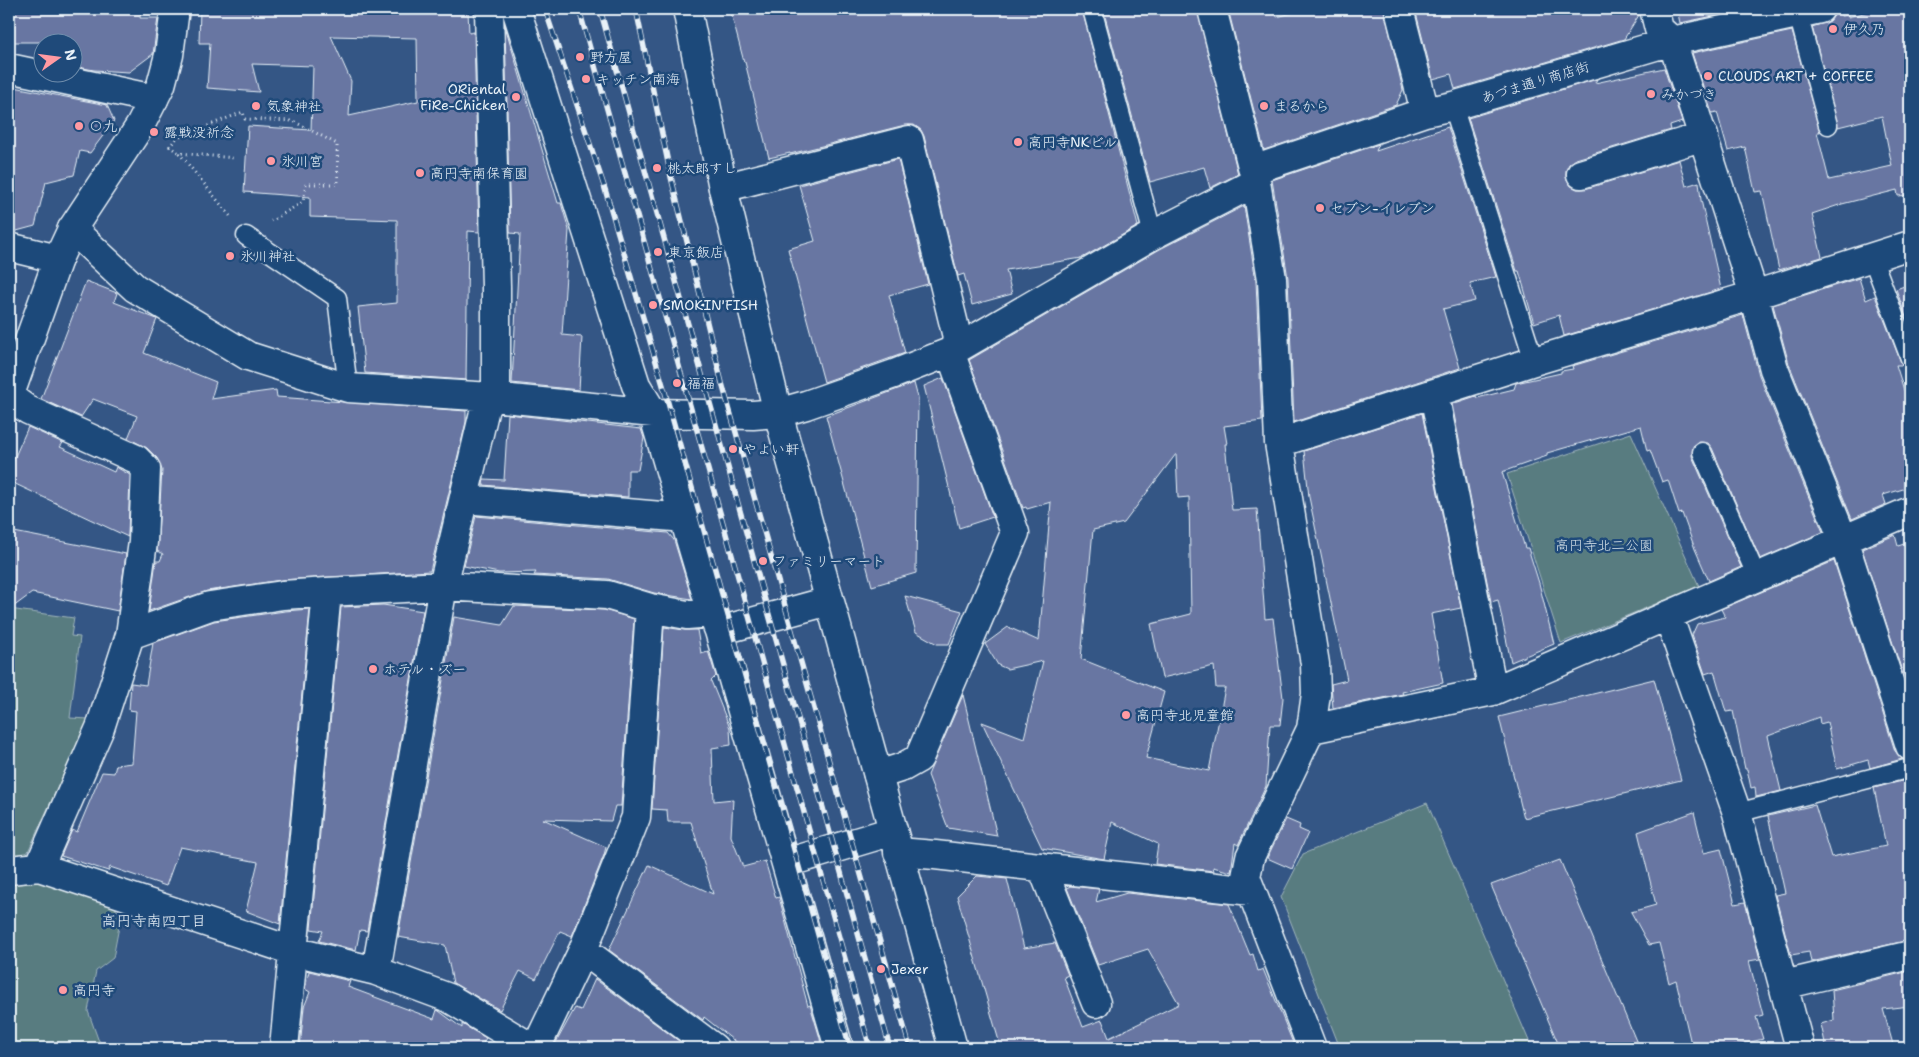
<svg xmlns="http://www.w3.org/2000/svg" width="1919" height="1057" font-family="'Shantell Sans','Klee One',sans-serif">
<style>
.green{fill:#597b80;stroke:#a0b6bc}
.building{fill:#6776a2;stroke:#e8f1f8;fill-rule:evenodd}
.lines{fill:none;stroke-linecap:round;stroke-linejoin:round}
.service-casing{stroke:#e8f1f8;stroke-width:21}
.minor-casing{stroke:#e8f1f8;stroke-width:31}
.tertiary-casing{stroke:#e8f1f8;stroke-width:31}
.path{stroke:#e8f1f8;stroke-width:3;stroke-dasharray:1 4;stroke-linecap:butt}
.service{stroke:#1f4a7a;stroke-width:18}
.minor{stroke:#1f4a7a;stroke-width:28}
.tertiary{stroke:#1f4a7a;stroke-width:28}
.rail-casing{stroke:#e8f1f8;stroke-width:5.5}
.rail{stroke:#1f4a7a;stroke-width:4;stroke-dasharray:11;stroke-linecap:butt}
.poi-dot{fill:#ff9aa2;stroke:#1f4a7a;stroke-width:2}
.labels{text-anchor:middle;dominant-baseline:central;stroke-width:5;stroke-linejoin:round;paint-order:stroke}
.poi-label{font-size:14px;fill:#e8f1f8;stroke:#1f4a7a;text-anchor:start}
.street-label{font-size:14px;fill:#e8f1f8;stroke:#1f4a7a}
.park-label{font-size:14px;fill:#d3dfe6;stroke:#1f4a7a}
.neighbourhood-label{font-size:15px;fill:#e8f1f8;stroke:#1f4a7a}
</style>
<rect width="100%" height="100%" fill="#345685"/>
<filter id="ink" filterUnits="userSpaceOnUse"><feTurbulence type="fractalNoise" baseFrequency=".02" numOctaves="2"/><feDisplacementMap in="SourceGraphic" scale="10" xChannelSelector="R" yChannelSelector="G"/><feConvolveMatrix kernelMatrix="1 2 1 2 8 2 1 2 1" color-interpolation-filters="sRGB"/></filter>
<g filter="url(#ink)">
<!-- green -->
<path class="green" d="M 1631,433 L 1699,586 L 1561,643 L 1507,474 Z
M 9,609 L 74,618 L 71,636 L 80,637 L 70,718 L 89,719 L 25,858 L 9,859 Z
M 1427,803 L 1532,1048 L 1340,1048 L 1281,897 L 1303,854 Z
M 39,878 L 109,900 L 121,916 L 113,958 L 96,971 L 88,1011 L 98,1039 L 104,1048 L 9,1048 L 9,881 Z"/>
<!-- building -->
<path class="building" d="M 9,9 L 141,9 L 140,18 L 158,18 L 153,54 L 129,72 L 94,70 L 72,66 L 72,42 L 9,42 Z
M 200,9 L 426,9 L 468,11 L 469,33 L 474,32 L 479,232 L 468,231 L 466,380 L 365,373 L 358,307 L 397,303 L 397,220 L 310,217 L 310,197 L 244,192 L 248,126 L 311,130 L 313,66 L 252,64 L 259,92 L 207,88 L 210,43 L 199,43 ZM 331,36 L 417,38 L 418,101 L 349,116 L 351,81 Z
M 730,9 L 1082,9 L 1138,226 L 1082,258 L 1006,270 L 1012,294 L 972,305 L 964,274 L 958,276 L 924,136 L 921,130 L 914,125 L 905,125 L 790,154 L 790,153 L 769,158 L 745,62 L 744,62 Z
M 1103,9 L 1197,9 L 1238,174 L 1210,188 L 1204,167 L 1150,182 Z
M 1228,9 L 1274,9 L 1277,17 L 1307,9 L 1384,9 L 1403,90 L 1396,105 L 1264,150 Z
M 1415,9 L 1639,9 L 1639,15 L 1624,39 L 1455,89 L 1451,74 L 1433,79 Z
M 1677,9 L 1747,9 L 1680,23 Z
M 1835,9 L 1840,9 L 1841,16 L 1848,15 L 1848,17 L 1879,9 L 1910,9 L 1910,195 L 1898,196 L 1897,190 L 1842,204 L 1812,214 L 1822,257 L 1779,270 L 1762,191 L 1755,192 L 1745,147 L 1728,151 L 1717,112 L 1712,113 L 1692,53 L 1792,31 L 1820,132 L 1817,132 L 1829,180 L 1892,166 L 1882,116 L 1838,127 L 1812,27 L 1830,21 L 1835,14 Z
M 505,26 L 558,203 L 561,203 L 569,230 L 562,335 L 582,337 L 579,390 L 512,383 L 520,234 L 510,233 Z
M 1664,68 L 1682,122 L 1670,126 L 1671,130 L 1576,159 L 1569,164 L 1566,170 L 1566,178 L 1571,186 L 1577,189 L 1585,189 L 1679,160 L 1686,186 L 1699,182 L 1701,200 L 1721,289 L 1564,336 L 1559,315 L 1534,323 L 1519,271 L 1517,271 L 1468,118 L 1597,79 L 1595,83 Z
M 9,86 L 107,105 L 114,121 L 90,153 L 80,151 L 74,175 L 46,182 L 35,226 L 13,232 L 9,232 Z
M 1448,127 L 1496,277 L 1470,283 L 1475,301 L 1443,309 L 1460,368 L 1294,422 L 1288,278 L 1272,180 L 1379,144 L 1376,151 Z
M 898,159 L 928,284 L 889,295 L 905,353 L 824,382 L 788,249 L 815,241 L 799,185 Z
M 1244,206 L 1256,281 L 1262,421 L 1224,426 L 1227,444 L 1225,444 L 1232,510 L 1257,509 L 1265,619 L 1273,618 L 1283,698 L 1280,725 L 1270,725 L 1266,786 L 1238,845 L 1235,843 L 1231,872 L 1213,867 L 1214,871 L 1155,864 L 1158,844 L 1112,822 L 1104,859 L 1042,848 L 982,722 L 1024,738 L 1043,661 L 1007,669 L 998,665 L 985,644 L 1008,627 L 1039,641 L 1051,502 L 1027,509 L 1026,507 L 1023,508 L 969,360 L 1160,249 ZM 1176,454 L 1178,498 L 1189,497 L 1191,614 L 1151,624 L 1162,678 L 1214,666 L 1216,688 L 1225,688 L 1209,771 L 1146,758 L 1164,692 L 1081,659 L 1093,530 L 1124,523 Z
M 1859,278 L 1866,300 L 1875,296 L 1902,365 L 1896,365 L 1910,409 L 1910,487 L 1883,495 L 1886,504 L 1852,519 L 1789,364 L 1773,305 Z
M 86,281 L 117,293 L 114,302 L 157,319 L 144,353 L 216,382 L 211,399 L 276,390 L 277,397 L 466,411 L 466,422 L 430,571 L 281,580 L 207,591 L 149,611 L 156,561 L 160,561 L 163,554 L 157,551 L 162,470 L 157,458 L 147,448 L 128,438 L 137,416 L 93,399 L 81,417 L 41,399 Z
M 1910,284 L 1910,328 L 1896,289 Z
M 1743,315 L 1759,375 L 1823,532 L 1760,559 L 1712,448 L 1708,443 L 1698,442 L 1693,446 L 1692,456 L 1741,567 L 1709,581 L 1695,549 L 1682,513 L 1679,514 L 1668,480 L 1662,482 L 1650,450 L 1647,451 L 1641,426 L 1547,453 L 1547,456 L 1502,472 L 1525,548 L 1528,548 L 1539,583 L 1554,644 L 1511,662 L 1498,600 L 1491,602 L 1452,404 L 1476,396 L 1477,398 L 1514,389 L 1516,383 L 1561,373 L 1561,371 L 1573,369 L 1572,366 Z
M 943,378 L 993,517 L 959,528 L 924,386 Z
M 914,383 L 918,398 L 916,573 L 872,586 L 826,416 Z
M 1422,413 L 1461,608 L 1431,614 L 1443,683 L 1402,692 L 1403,694 L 1333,708 L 1331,684 L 1347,680 L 1309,497 L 1304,451 Z
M 508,414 L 641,429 L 644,438 L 638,470 L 628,470 L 628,497 L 483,485 L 484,479 L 504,480 Z
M 28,427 L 63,443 L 60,447 L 114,472 L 116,467 L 130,475 L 128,537 L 9,481 L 9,470 Z
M 476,516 L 668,533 L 674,540 L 692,599 L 654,593 L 608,579 L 534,575 L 536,572 L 499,573 L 464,566 Z
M 9,531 L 126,554 L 118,611 L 32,593 L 9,610 Z
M 1895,535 L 1898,546 L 1910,542 L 1910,696 L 1862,549 Z
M 1834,561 L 1895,751 L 1902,759 L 1870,768 L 1868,760 L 1837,769 L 1827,722 L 1820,724 L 1819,717 L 1768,736 L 1781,791 L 1756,797 L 1755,787 L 1751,788 L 1747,769 L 1745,769 L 1733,711 L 1726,712 L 1714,671 L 1705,674 L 1692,635 L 1697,624 L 1725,617 L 1721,609 Z
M 905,596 L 962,611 L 949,644 L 937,644 L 916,632 Z
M 383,605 L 423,611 L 367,931 L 360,930 L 356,950 L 319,941 L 323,931 L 311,929 L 341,607 Z
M 514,606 L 604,610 L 634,619 L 621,806 L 615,806 L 611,821 L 543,819 L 606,847 L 604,855 L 572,936 L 560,931 L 536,979 L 520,971 L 500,1010 L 453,983 L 445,945 L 398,937 L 454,617 L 502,625 Z
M 310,609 L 280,924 L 246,911 L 258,862 L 180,847 L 166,886 L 110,867 L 108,871 L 61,856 L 72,830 L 77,832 L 102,772 L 114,773 L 116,765 L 132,763 L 136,711 L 129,710 L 131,683 L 146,685 L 153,643 L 214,621 L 285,611 Z
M 664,627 L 684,630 L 697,630 L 701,653 L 708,651 L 716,676 L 711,681 L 730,728 L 731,745 L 712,748 L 714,801 L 733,799 L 731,836 L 743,867 L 765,861 L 776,898 L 779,897 L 808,1006 L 810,1005 L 820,1038 L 821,1048 L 743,1048 L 704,1017 L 703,1020 L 609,950 L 649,865 L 713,894 L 691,822 L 668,822 L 667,810 L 652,809 Z
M 1654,679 L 1681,780 L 1524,818 L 1499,717 Z
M 963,695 L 997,836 L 948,828 L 928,775 Z
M 1910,779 L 1910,940 L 1811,962 L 1809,952 L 1791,955 L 1775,895 L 1785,893 L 1768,816 L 1815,805 L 1831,857 L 1886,846 L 1874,788 Z
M 1694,812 L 1704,853 L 1721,849 L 1735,904 L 1745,902 L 1760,959 L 1749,961 L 1763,1015 L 1756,1017 L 1763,1039 L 1727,1048 L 1692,1048 L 1676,980 L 1669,983 L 1659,943 L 1649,945 L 1631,912 L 1656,905 L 1638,832 Z
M 1286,819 L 1300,825 L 1299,829 L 1308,833 L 1292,869 L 1267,858 Z
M 1560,860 L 1592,936 L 1639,1048 L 1560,1048 L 1491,885 Z
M 977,876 L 1007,879 L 1024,948 L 1055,943 L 1068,975 L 1064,977 L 1083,1027 L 1102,1020 L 1109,1038 L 1179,1004 L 1148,949 L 1098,965 L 1067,888 L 1070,886 L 1099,889 L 1096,902 L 1127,893 L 1229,904 L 1250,955 L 1253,954 L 1258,971 L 1263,969 L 1295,1048 L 1001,1048 L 957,896 Z
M 309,971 L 350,981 L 348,987 L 434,1019 L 437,1010 L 439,1011 L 462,1028 L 462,1024 L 486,1038 L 483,1043 L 491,1048 L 300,1048 L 304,1007 L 310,992 L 305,989 Z
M 1910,971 L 1910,1006 L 1883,1009 L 1894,1048 L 1826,1048 L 1821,1024 L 1834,1020 L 1832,990 Z
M 595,979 L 687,1047 L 686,1048 L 553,1048 L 575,1008 L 581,1010 Z"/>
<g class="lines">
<!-- service casing -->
<g class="service-casing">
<path id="service" d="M 1092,9 L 1153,235
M 1798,14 L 1828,125
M 1453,106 L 1534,361
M 246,236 L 337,298 L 348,388
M 1872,257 L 1910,358
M 1702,452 L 1757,577
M 1737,813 L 1910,768"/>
</g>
<!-- minor casing -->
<g class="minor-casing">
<path id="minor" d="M 516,9 L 636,385 L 653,413 L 712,613 L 719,631 L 839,1048
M 1212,9 L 1256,182 L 1272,279 L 1279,443 L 1315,664 L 1316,694 L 1311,729 L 1250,857 L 1246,877 L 1312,1048
M 1399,9 L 1425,112
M 1654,9 L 1659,29 L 1672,41 L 1754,295 L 1774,369 L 1843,539 L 1910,746
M 9,68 L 154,99
M 1253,170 L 1425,112 L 1453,106 L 1672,41 L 1820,9
M 1581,174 L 1704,136
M 723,188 L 909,140 L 957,337 L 953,360 L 1015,533 L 919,758 L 903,767 L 878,775
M 72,229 L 135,288 L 248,356 L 348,388 L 492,397 L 653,413 L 753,415 L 778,413 L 806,405 L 894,374 L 955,350 L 1153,235 L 1256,182
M 9,247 L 58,259
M 1434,394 L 1493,691
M 9,400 L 10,397 L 28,410 L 136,459 L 146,469 L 143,542 L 130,635 L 100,728 L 39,867
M 1279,443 L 1534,361 L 1754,295 L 1910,245
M 464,499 L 685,518
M 327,592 L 443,586 L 607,595 L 650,608 L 687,615 L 712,613
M 1668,615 L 1737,813 L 1800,1048
M 719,631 L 829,601
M 130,635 L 210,606 L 283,595 L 327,592 L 284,1048
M 1311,729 L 1493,691 L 1910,511
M 898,852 L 935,855 L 1251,891
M 786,863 L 893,831
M 1042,867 L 1096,1003
M 9,870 L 39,867 L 293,951 L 376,971 L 449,998 L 532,1048
M 583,950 L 714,1048
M 376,971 L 443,586 L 485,408 L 492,397 L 496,383 L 496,287 L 489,9
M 1783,985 L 1910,955
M 536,1048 L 583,950 L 636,817 L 650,608"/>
</g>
<!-- tertiary casing -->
<g class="tertiary-casing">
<path id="tertiary" d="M 687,9 L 723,188 L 778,413 L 953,1048
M 9,397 L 58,259 L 72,229 L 140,126 L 161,85 L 169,55 L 175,9"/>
</g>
<!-- path -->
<path class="path" d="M 169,146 L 179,153 L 235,158
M 169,147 L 177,138 L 243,112 L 245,119 L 293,121 L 337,144 L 338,184 L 306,184 L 303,202 L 271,221
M 179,153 L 231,217"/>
<!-- service -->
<use href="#service" class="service"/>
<!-- minor -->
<use href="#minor" class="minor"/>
<!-- tertiary -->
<use href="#tertiary" class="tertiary"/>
<!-- rail casing -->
<g class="rail-casing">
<path id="rail" d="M 545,9 L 605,189 L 665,392 L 850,1048
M 579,9 L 870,1048
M 600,9 L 890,1048
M 636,9 L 671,177 L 722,383 L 910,1048"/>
</g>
<!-- rail -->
<use href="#rail" class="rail"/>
</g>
</g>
<!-- markers -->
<g class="poi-dot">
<circle cx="1833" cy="29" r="5"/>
<circle cx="580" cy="57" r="5"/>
<circle cx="1708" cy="76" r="5"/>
<circle cx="586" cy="79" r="5"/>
<circle cx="1651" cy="94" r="5"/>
<circle cx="516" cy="97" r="5"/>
<circle cx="256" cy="106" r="5"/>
<circle cx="1264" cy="106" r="5"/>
<circle cx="79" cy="126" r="5"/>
<circle cx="154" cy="132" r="5"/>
<circle cx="1018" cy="142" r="5"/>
<circle cx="271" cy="161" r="5"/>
<circle cx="657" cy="168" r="5"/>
<circle cx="420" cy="173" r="5"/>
<circle cx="1320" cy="208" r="5"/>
<circle cx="658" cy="252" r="5"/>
<circle cx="230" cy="256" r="5"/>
<circle cx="653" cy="305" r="5"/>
<circle cx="677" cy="383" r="5"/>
<circle cx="733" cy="449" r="5"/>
<circle cx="763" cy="561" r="5"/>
<circle cx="373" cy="669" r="5"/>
<circle cx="1126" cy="715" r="5"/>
<circle cx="881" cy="969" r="5"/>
<circle cx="63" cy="990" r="5"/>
</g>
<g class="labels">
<!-- poi labels -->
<g class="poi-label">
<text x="1843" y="29">伊久乃</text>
<text x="590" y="57">野方屋</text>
<text x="1718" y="76">CLOUDS ART + COFFEE</text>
<text x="596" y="79">キッチン南海</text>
<text x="506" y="89" text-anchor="end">ORiental<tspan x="506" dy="16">FiRe-Chicken</tspan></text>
<text x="1661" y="94">みかづき</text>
<text x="266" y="106">気象神社</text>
<text x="1274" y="106">まるから</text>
<text x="89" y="126">〇九</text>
<text x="164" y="132">露戦没祈念</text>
<text x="1028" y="142">高円寺NKビル</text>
<text x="281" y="161">氷川宮</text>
<text x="667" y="168">桃太郎すし</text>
<text x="430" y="173">高円寺南保育園</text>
<text x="1330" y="208">セブン-イレブン</text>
<text x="668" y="252">東京飯店</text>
<text x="240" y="256">氷川神社</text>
<text x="663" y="305">SMOKIN'FISH</text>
<text x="687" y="383">福福</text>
<text x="743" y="449">やよい軒</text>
<text x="773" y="561">ファミリーマート</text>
<text x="383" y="669">ホテル・ズー</text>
<text x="1136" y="715">高円寺北児童館</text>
<text x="891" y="969">Jexer</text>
<text x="73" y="990">高円寺</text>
</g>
<!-- street labels -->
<g class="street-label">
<text transform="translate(1535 82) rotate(-17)">あづま通り商店街</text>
</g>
<!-- park labels -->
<g class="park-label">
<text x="1604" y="545">高円寺北二公園</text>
</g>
<!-- neighbourhood labels -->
<g class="neighbourhood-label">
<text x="154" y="921">高円寺南四丁目</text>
</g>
</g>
<!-- margin -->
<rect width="1919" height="1057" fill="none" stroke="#1f4a7a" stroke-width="30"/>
<rect x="15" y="15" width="1889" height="1027" fill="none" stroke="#e8f1f8" stroke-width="2" filter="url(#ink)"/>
<!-- north arrow -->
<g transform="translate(58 58) rotate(76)"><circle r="24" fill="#1f4a7a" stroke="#6f8dac"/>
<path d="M0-4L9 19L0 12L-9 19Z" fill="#ff9aa2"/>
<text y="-8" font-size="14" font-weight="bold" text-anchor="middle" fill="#e8f1f8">N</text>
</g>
</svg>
